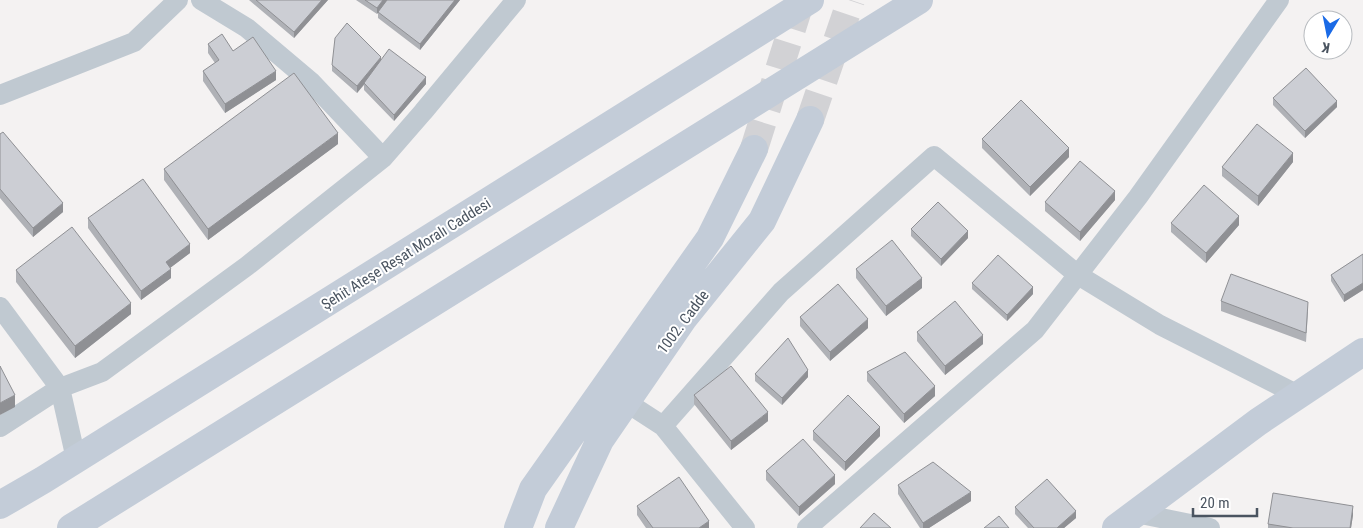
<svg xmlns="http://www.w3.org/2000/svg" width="1363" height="528" font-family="'Roboto Condensed',sans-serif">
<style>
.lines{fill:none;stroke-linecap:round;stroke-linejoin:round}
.secondary-tunnel{stroke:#d2d2d5;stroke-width:28;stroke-dasharray:28 14;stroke-linecap:butt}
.street{stroke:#c0c9d1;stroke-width:20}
.secondary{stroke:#c3ccd8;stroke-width:28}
.wall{fill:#afb1b6}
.shaded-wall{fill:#8f9094}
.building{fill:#ccced4;stroke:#8f9094}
.labels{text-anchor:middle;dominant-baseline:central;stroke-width:4;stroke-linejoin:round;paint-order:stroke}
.street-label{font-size:15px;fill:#4a5460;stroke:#fff}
</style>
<rect width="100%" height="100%" fill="#f4f2f2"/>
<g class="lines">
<!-- secondary-tunnel -->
<path class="secondary-tunnel" d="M 810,120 L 851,0
M 754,149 L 801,0"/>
<!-- street -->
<path class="street" d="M 201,0 L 247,28 L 311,82 L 383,158
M 0,95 L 134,42 L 178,0
M 0,307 L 60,388 L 76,459
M 626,402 L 663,426 L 745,528
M 663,426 L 781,292 L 934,156 L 1078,275 L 1160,325 L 1298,395
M 0,427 L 60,388 L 102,372 L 247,266 L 383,158 L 423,112 L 516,0
M 1136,513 L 1210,528
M 807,528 L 1035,330 L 1138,197 L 1279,0"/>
<!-- secondary -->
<path class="secondary" d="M 0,505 L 43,480 L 810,0
M 71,528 L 919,0
M 518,528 L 533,489 L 710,238 L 754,149
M 559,528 L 600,440 L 683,319 L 762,221 L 810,120
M 1116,528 L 1258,422 L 1363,352"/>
</g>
<!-- wall -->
<path class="wall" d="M 249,0 L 328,0 L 294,38 Z
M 356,0 L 460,0 L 420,50 L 378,18 L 378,12 L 377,14 Z
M 208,44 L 233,51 L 276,80 L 225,113 L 203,81 L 203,71 L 215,63 L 208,53 Z
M 381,60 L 426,84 L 394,121 L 364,90 L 364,85 L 357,93 L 332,71 L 332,65 Z
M 1273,98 L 1337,107 L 1305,138 L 1273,105 Z
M 0,134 L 63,212 L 33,237 L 0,198 Z
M 982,139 L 1069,157 L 1030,196 L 982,148 Z
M 338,144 L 208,240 L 164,180 L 164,169 Z
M 1293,162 L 1258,206 L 1222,176 L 1222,167 Z
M 1115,200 L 1080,241 L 1045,211 L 1045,202 Z
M 88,218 L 190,253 L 170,268 L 171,278 L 141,300 L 88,228 Z
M 1171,223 L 1239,225 L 1206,263 L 1171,232 Z
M 911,229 L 968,238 L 941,266 L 911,236 Z
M 1363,254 L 1363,290 L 1344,302 L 1331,281 L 1331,275 Z
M 856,269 L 922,288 L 886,316 L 856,278 Z
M 16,270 L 131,314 L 75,358 L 16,282 Z
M 972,283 L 1033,294 L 1007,321 L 972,289 Z
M 1221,301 L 1308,312 L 1306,342 L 1221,311 Z
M 800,317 L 868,328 L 830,361 L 800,326 Z
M 917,332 L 983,344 L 945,375 L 917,341 Z
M 867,372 L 935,396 L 904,423 L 867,381 Z
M 755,374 L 808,377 L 782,405 L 755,381 Z
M 694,395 L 768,421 L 731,450 L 694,404 Z
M 813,431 L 880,436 L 845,471 L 813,440 Z
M 766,471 L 835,484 L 799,516 L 766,480 Z
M 898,485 L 971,501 L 929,528 L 920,528 L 898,494 Z
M 637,506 L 709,528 L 646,528 L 637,515 Z
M 1015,507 L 1076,518 L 1064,528 L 1028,528 L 1015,514 Z
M 1353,515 L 1351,528 L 1268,528 L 1268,524 Z"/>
<!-- shaded-wall -->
<path class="shaded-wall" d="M 322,0 L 328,0 L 294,38 L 294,32 Z
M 383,0 L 388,0 L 377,14 L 377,8 Z
M 455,0 L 460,0 L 420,50 L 420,44 Z
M 381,57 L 381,63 L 357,93 L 357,86 Z
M 276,71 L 276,80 L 225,113 L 225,104 Z
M 426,77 L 426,84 L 394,121 L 394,115 Z
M 1337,101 L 1337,107 L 1305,138 L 1305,131 Z
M 338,133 L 338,144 L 208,240 L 208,229 Z
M 1069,148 L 1069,157 L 1030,196 L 1030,187 Z
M 1293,153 L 1293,162 L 1258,206 L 1258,196 Z
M 1115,191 L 1115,200 L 1080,241 L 1080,232 Z
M 63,203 L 63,212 L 33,237 L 33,228 Z
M 1239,216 L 1239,225 L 1206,263 L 1206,253 Z
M 968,231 L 968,238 L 941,266 L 941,259 Z
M 190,244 L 190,253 L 166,271 L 166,262 Z
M 171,269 L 171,278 L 141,300 L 141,291 Z
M 922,278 L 922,288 L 886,316 L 886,306 Z
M 1363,283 L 1363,290 L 1344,302 L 1344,295 Z
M 1033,287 L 1033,294 L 1007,321 L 1007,315 Z
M 131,303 L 131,314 L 75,358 L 75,346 Z
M 868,319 L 868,328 L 830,361 L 830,352 Z
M 983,335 L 983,344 L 945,375 L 945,366 Z
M 808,370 L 808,377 L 782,405 L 782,398 Z
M 935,386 L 935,396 L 904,423 L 904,414 Z
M 15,395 L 15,407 L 0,415 L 0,403 Z
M 768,412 L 768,421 L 731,450 L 731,441 Z
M 880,427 L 880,436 L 845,471 L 845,462 Z
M 835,475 L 835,484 L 799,516 L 799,507 Z
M 971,492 L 971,501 L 929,528 L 923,528 L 923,523 Z
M 1353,506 L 1353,515 L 1351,528 L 1350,528 Z
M 1076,511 L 1076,518 L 1064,528 L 1057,528 Z
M 709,521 L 709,528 L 699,528 Z"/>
<!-- building -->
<path class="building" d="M 256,0 L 322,0 L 294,32 Z
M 365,0 L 383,0 L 377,8 Z
M 387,0 L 455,0 L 420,44 L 378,12 Z
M 347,23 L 381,57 L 357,86 L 332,65 L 335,38 Z
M 222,34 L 233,51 L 253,37 L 276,71 L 225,104 L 203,71 L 219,60 L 208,44 Z
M 389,49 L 426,77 L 394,115 L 364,83 Z
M 1306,68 L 1337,101 L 1305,131 L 1273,98 Z
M 294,73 L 338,133 L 208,229 L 164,169 Z
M 1021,100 L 1069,148 L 1030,187 L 982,139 Z
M 1257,124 L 1293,153 L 1258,196 L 1222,167 Z
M 3,132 L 63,203 L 33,228 L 0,189 L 0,134 Z
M 1080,161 L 1115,191 L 1080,232 L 1045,202 Z
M 143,179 L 190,244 L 166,262 L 171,269 L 141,291 L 88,218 Z
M 1204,185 L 1239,216 L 1206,253 L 1171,223 Z
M 938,202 L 968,231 L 941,259 L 911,229 Z
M 72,227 L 131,303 L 75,346 L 16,270 Z
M 892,240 L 922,278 L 886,306 L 856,269 Z
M 1363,254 L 1363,283 L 1344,295 L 1331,275 Z
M 998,255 L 1033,287 L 1007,315 L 972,283 Z
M 1231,274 L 1308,302 L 1306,333 L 1221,301 Z
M 838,284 L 868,319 L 830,352 L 800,317 Z
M 955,301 L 983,335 L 945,366 L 917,332 Z
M 788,338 L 808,370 L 782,398 L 755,374 Z
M 905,352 L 935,386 L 904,414 L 867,372 Z
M 0,366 L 15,395 L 0,403 Z
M 731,366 L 768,412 L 731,441 L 694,395 Z
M 848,395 L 880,427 L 845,462 L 813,431 Z
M 803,439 L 835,475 L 799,507 L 766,471 Z
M 933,462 L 971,492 L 923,523 L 898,485 Z
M 679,477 L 709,521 L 699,528 L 653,528 L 637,506 Z
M 1047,479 L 1076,511 L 1057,528 L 1034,528 L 1015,507 Z
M 1273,493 L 1353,506 L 1350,528 L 1293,528 L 1268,524 Z
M 874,513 L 891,528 L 860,528 Z
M 999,516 L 1009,528 L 984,528 Z"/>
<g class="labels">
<!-- street labels -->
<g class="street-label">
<text transform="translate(406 254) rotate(-32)">Şehit Ateşe Reşat Moralı Caddesi</text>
<text transform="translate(683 322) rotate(-53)">1002. Cadde</text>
</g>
</g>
<!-- north arrow -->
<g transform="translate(1328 35) rotate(190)"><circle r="24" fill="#ffffff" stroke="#b7bbbf"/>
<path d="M0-4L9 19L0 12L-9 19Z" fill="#1a6ae6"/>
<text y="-8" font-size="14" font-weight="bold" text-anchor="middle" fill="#4a5460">K</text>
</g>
<!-- scale -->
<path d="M1193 508v8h64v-8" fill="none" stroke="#4a5460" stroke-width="2.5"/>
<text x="1200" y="508" font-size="15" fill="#4a5460" stroke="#ffffff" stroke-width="4" paint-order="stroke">20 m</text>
</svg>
